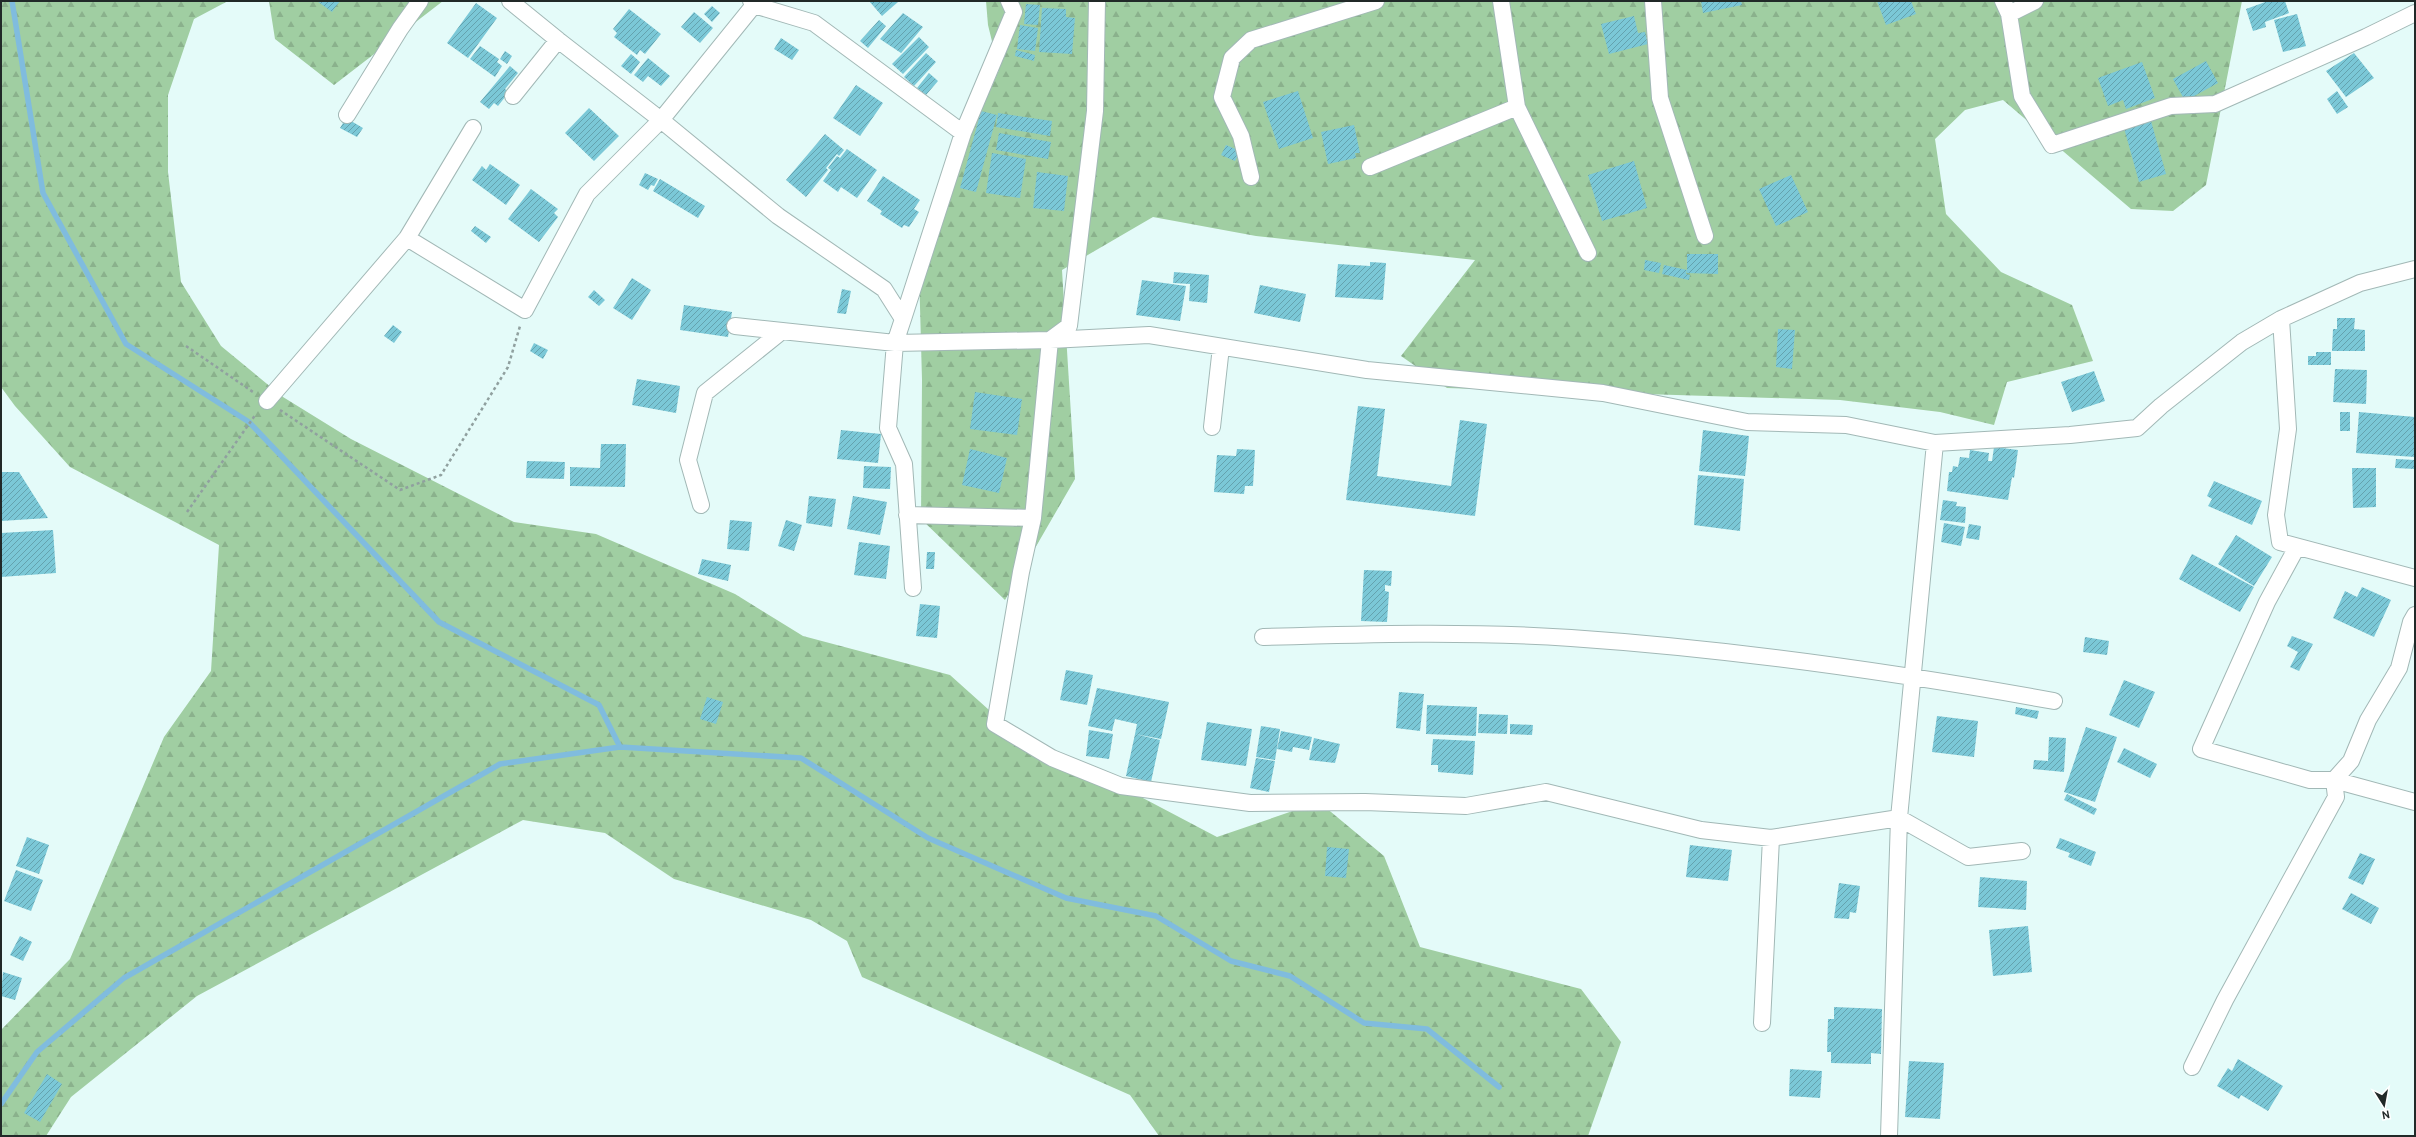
<svg xmlns="http://www.w3.org/2000/svg" width="2416" height="1137" font-family="Overpass,sans-serif">
<style>
.forest{fill:url(#forest-firs)}
.lines{fill:none;stroke-linecap:round;stroke-linejoin:round}
.stream{stroke:#80bcde;stroke-width:5.5}
.building{fill:url(#building-hatch)}
.minor-casing{stroke:#a2b8b6;stroke-width:18}
.path{stroke:#90a09f;stroke-width:2.5;stroke-dasharray:3 3;stroke-linecap:butt}
.minor{stroke:#fff;stroke-width:16}
</style>
<defs>
<pattern id="forest-firs" width="22" height="20" patternUnits="userSpaceOnUse"><rect width="22" height="20" fill="#a0cea2"/><path d="M5 1l3.5 6h-7zM16 11l3.5 6h-7z" fill="#8ab18c"/></pattern>
<pattern id="building-hatch" width="6" height="6" patternUnits="userSpaceOnUse"><rect width="6" height="6" fill="#7bc8d7"/><path d="M-1 1l2-2M0 6l6-6M5 7l2-2" fill="none" stroke="#64a2ae"/></pattern>
</defs>
<rect width="100%" height="100%" fill="#e4fbf9"/>
<!-- forest -->
<path class="forest" d="M 1,1 L 228,1 L 194,19 L 168,95 L 168,172 L 181,282 L 221,346 L 283,397 L 351,439 L 514,522 L 596,534 L 735,594 L 803,636 L 950,675 L 1008,727 L 1217,837 L 1319,802 L 1384,856 L 1420,947 L 1581,989 L 1621,1042 L 1588,1136 L 1159,1136 L 1130,1095 L 862,977 L 847,941 L 811,920 L 674,879 L 605,833 L 523,820 L 197,996 L 71,1097 L 46,1136 L 1,1136 L 1,1030 L 70,959 L 164,737 L 211,671 L 219,545 L 70,467 L 15,406 L 1,387 Z
M 269,1 L 443,1 L 334,85 L 275,39 Z
M 986,1 L 2242,1 L 2206,185 L 2173,211 L 2131,209 L 2003,100 L 1965,110 L 1935,139 L 1946,214 L 2001,272 L 2072,305 L 2093,361 L 2007,382 L 1994,425 L 1940,412 L 1840,400 L 1447,388 L 1401,356 L 1475,260 L 1256,236 L 1153,217 L 1062,270 L 1075,479 L 1005,600 L 921,519 L 922,380 L 919,270 L 966,143 L 999,70 L 988,25 Z"/>
<g class="lines">
<!-- stream -->
<path class="stream" d="M 12,1 L 43,193 L 126,344 L 249,422 L 439,622 L 599,705 L 620,747
M 1,1104 L 37,1052 L 124,978 L 500,764 L 620,747 L 801,758 L 928,838 L 1066,898 L 1156,916 L 1231,961 L 1290,976 L 1364,1023 L 1427,1029 L 1499,1087"/>
</g>
<!-- building -->
<path class="building" d="M 317,1 L 340,1 L 332,12 Z
M 869,1 L 899,1 L 882,16 Z
M 1701,1 L 1741,1 L 1742,5 L 1703,13 Z
M 1877,1 L 1911,1 L 1916,14 L 1886,25 Z
M 2268,1 L 2285,1 L 2289,13 L 2265,22 L 2266,27 L 2253,31 L 2246,9 Z
M 476,3 L 497,18 L 468,58 L 447,43 Z
M 1026,4 L 1040,5 L 1038,25 L 1024,24 Z
M 712,6 L 720,13 L 712,22 L 704,14 Z
M 1042,8 L 1066,9 L 1066,17 L 1075,18 L 1072,54 L 1039,52 Z
M 629,9 L 661,34 L 645,54 L 640,50 L 637,55 L 614,37 L 617,33 L 613,29 Z
M 694,12 L 713,28 L 700,43 L 681,27 Z
M 903,13 L 923,27 L 901,53 L 880,39 Z
M 2297,14 L 2306,46 L 2283,52 L 2274,20 Z
M 1634,16 L 1638,33 L 1645,32 L 1648,44 L 1609,54 L 1601,24 Z
M 879,20 L 886,26 L 868,48 L 860,41 Z
M 1020,25 L 1038,28 L 1035,51 L 1017,49 Z
M 919,37 L 929,47 L 903,74 L 892,64 Z
M 781,38 L 799,50 L 792,60 L 774,49 Z
M 480,46 L 499,59 L 497,62 L 502,66 L 495,77 L 470,59 Z
M 1016,50 L 1035,55 L 1034,61 L 1015,56 Z
M 505,51 L 512,56 L 507,64 L 500,59 Z
M 926,53 L 936,62 L 914,86 L 904,77 Z
M 2354,53 L 2374,78 L 2346,97 L 2326,71 Z
M 631,54 L 640,62 L 631,74 L 621,66 Z
M 648,58 L 670,76 L 661,86 L 648,76 L 643,82 L 634,75 Z
M 2206,61 L 2218,83 L 2185,101 L 2173,79 Z
M 2142,62 L 2155,98 L 2126,109 L 2123,100 L 2108,106 L 2098,78 Z
M 510,66 L 518,73 L 505,89 L 509,92 L 498,106 L 494,103 L 489,109 L 480,102 Z
M 929,73 L 938,81 L 926,95 L 917,88 Z
M 856,85 L 883,103 L 860,136 L 833,118 Z
M 1298,91 L 1313,138 L 1279,149 L 1263,102 Z
M 2337,91 L 2348,107 L 2337,114 L 2327,99 Z
M 589,108 L 619,136 L 594,161 L 565,133 Z
M 981,111 L 997,115 L 976,192 L 960,188 Z
M 998,113 L 1052,121 L 1050,136 L 996,127 Z
M 346,118 L 363,128 L 357,137 L 340,128 Z
M 2151,121 L 2166,174 L 2139,182 L 2124,128 Z
M 1354,125 L 1360,153 L 1355,153 L 1356,158 L 1328,164 L 1321,132 Z
M 999,133 L 1051,142 L 1048,159 L 996,150 Z
M 825,134 L 844,150 L 839,156 L 837,154 L 826,168 L 828,170 L 806,197 L 786,180 Z
M 1226,145 L 1240,151 L 1235,161 L 1221,155 Z
M 847,149 L 877,170 L 857,198 L 841,187 L 838,192 L 823,181 L 831,170 L 828,168 L 837,156 L 840,158 Z
M 992,153 L 1026,159 L 1020,198 L 986,193 Z
M 1634,161 L 1647,208 L 1602,221 L 1588,175 Z
M 490,164 L 520,185 L 506,205 L 472,180 L 482,166 L 486,170 Z
M 1037,172 L 1068,176 L 1064,211 L 1033,208 Z
M 645,173 L 658,179 L 654,186 L 651,185 L 648,190 L 639,185 Z
M 1791,175 L 1808,212 L 1776,226 L 1759,189 Z
M 883,176 L 920,200 L 914,209 L 919,212 L 909,227 L 904,225 L 902,228 L 880,214 L 882,211 L 867,201 Z
M 660,179 L 705,206 L 698,218 L 653,191 Z
M 531,189 L 558,209 L 554,213 L 558,217 L 539,242 L 508,219 Z
M 475,226 L 491,237 L 486,243 L 471,231 Z
M 1687,254 L 1718,254 L 1718,274 L 1687,273 Z
M 1645,260 L 1661,263 L 1659,273 L 1644,270 Z
M 1370,262 L 1386,263 L 1383,300 L 1335,297 L 1338,264 L 1370,266 Z
M 1664,265 L 1687,270 L 1686,274 L 1690,275 L 1689,280 L 1662,274 Z
M 1174,272 L 1209,275 L 1207,303 L 1189,301 L 1190,284 L 1173,283 Z
M 632,278 L 651,290 L 632,320 L 613,308 Z
M 1142,280 L 1186,286 L 1180,321 L 1136,315 Z
M 1260,285 L 1306,294 L 1300,322 L 1254,313 Z
M 842,289 L 851,291 L 846,314 L 837,313 Z
M 594,290 L 605,300 L 599,306 L 588,297 Z
M 684,305 L 732,312 L 728,337 L 680,330 Z
M 2337,318 L 2355,318 L 2354,329 L 2365,330 L 2365,351 L 2332,351 L 2333,329 L 2337,329 Z
M 393,325 L 402,332 L 394,343 L 384,336 Z
M 1778,329 L 1795,330 L 1792,369 L 1776,367 Z
M 534,343 L 548,350 L 543,359 L 530,351 Z
M 2316,352 L 2331,352 L 2331,365 L 2308,365 L 2308,356 L 2316,356 Z
M 2335,369 L 2367,370 L 2366,404 L 2333,402 Z
M 2094,371 L 2105,401 L 2072,412 L 2061,382 Z
M 637,379 L 680,386 L 676,413 L 632,405 Z
M 975,392 L 1022,399 L 1017,435 L 970,429 Z
M 1358,406 L 1385,409 L 1377,476 L 1451,486 L 1460,420 L 1487,424 L 1475,516 L 1346,500 Z
M 2340,412 L 2350,412 L 2350,431 L 2340,431 Z
M 2359,412 L 2415,417 L 2415,457 L 2356,453 Z
M 841,430 L 881,434 L 878,463 L 837,459 Z
M 1703,430 L 1749,436 L 1745,476 L 1699,471 Z
M 601,444 L 626,444 L 625,487 L 570,486 L 570,467 L 600,468 Z
M 1994,447 L 2018,450 L 2014,478 L 2012,477 L 2008,500 L 1947,491 L 1949,472 L 1952,472 L 1953,466 L 1958,467 L 1960,457 L 1969,458 L 1970,450 L 1989,453 L 1988,461 L 1992,461 Z
M 970,449 L 1007,458 L 999,493 L 962,485 Z
M 1237,449 L 1255,450 L 1253,486 L 1245,486 L 1244,494 L 1214,492 L 1217,455 L 1236,456 Z
M 2396,459 L 2415,460 L 2415,469 L 2395,468 Z
M 527,461 L 565,462 L 564,479 L 526,478 Z
M 864,466 L 891,467 L 890,489 L 863,488 Z
M 2352,468 L 2376,468 L 2376,507 L 2353,508 Z
M 1,472 L 19,472 L 48,518 L 1,521 Z
M 1698,475 L 1744,479 L 1740,531 L 1694,525 Z
M 2214,481 L 2262,501 L 2252,525 L 2208,506 L 2212,499 L 2207,496 Z
M 809,496 L 836,499 L 832,527 L 806,523 Z
M 853,496 L 887,502 L 880,535 L 847,529 Z
M 1943,500 L 1957,502 L 1956,506 L 1966,507 L 1965,523 L 1940,520 Z
M 730,520 L 752,522 L 749,551 L 727,549 Z
M 786,520 L 802,525 L 794,551 L 778,546 Z
M 1944,523 L 1965,527 L 1961,546 L 1941,542 Z
M 1969,524 L 1981,526 L 1979,540 L 1966,538 Z
M 53,530 L 56,573 L 1,577 L 1,533 Z
M 2236,535 L 2272,557 L 2254,586 L 2218,564 Z
M 859,542 L 890,546 L 886,579 L 854,575 Z
M 927,552 L 935,552 L 934,569 L 926,569 Z
M 2192,554 L 2254,587 L 2240,612 L 2179,579 Z
M 702,559 L 731,565 L 728,581 L 698,574 Z
M 1364,570 L 1392,571 L 1391,586 L 1385,585 L 1385,591 L 1389,592 L 1387,622 L 1361,621 Z
M 2362,587 L 2391,600 L 2374,637 L 2333,618 L 2345,591 L 2357,597 Z
M 920,604 L 940,606 L 937,638 L 916,636 Z
M 2292,636 L 2313,644 L 2299,671 L 2290,667 L 2298,652 L 2287,646 Z
M 2085,637 L 2109,641 L 2107,655 L 2083,652 Z
M 1066,670 L 1093,675 L 1087,705 L 1060,700 Z
M 2124,680 L 2155,692 L 2139,728 L 2109,715 Z
M 1097,688 L 1169,702 L 1161,739 L 1135,734 L 1137,724 L 1115,719 L 1112,731 L 1088,726 Z
M 1399,692 L 1424,694 L 1420,731 L 1396,728 Z
M 707,697 L 723,702 L 716,724 L 700,719 Z
M 1427,705 L 1477,707 L 1476,736 L 1426,734 Z
M 2016,707 L 2039,711 L 2037,719 L 2015,714 Z
M 1479,714 L 1508,715 L 1507,734 L 1478,733 Z
M 1937,716 L 1978,721 L 1974,757 L 1932,752 Z
M 1207,722 L 1252,729 L 1246,766 L 1201,760 Z
M 1510,724 L 1533,725 L 1532,735 L 1510,734 Z
M 1261,726 L 1280,729 L 1275,760 L 1256,757 Z
M 2086,727 L 2117,737 L 2095,802 L 2064,792 Z
M 1089,730 L 1113,734 L 1109,759 L 1086,756 Z
M 1281,731 L 1312,737 L 1309,750 L 1293,747 L 1292,752 L 1277,749 Z
M 1135,734 L 1160,740 L 1151,782 L 1126,776 Z
M 2049,737 L 2066,738 L 2064,772 L 2033,769 L 2034,760 L 2048,761 Z
M 1314,738 L 1340,744 L 1335,763 L 1309,760 Z
M 1433,739 L 1475,741 L 1473,775 L 1438,772 L 1438,765 L 1431,765 Z
M 2124,748 L 2157,764 L 2150,778 L 2117,762 Z
M 1256,758 L 1275,761 L 1269,792 L 1250,788 Z
M 2067,794 L 2097,809 L 2094,815 L 2064,800 Z
M 27,837 L 49,845 L 39,874 L 16,866 Z
M 2060,838 L 2096,852 L 2091,866 L 2068,857 L 2070,853 L 2056,848 Z
M 1690,845 L 1732,850 L 1728,881 L 1686,877 Z
M 1327,847 L 1349,849 L 1346,878 L 1325,876 Z
M 2360,853 L 2375,859 L 2363,885 L 2348,878 Z
M 16,870 L 43,880 L 31,911 L 4,901 Z
M 1980,877 L 2027,881 L 2026,910 L 1978,907 Z
M 1839,883 L 1860,886 L 1856,913 L 1850,912 L 1849,919 L 1834,918 Z
M 2351,893 L 2379,908 L 2371,924 L 2342,909 Z
M 2028,926 L 2032,972 L 1993,976 L 1989,930 Z
M 20,936 L 32,942 L 23,961 L 10,955 Z
M 3,972 L 22,978 L 15,1000 L 1,996 Z
M 1834,1007 L 1882,1009 L 1881,1054 L 1871,1053 L 1871,1064 L 1831,1063 L 1831,1052 L 1827,1052 L 1828,1019 L 1834,1019 Z
M 2238,1059 L 2283,1086 L 2268,1111 L 2241,1095 L 2239,1099 L 2217,1086 L 2228,1068 L 2232,1071 Z
M 1909,1061 L 1944,1063 L 1940,1119 L 1905,1117 Z
M 1790,1069 L 1822,1071 L 1820,1098 L 1789,1096 Z
M 47,1074 L 62,1084 L 40,1122 L 24,1113 Z"/>
<g class="lines">
<!-- minor casing -->
<g class="minor-casing">
<path id="minor" d="M 510,1 L 558,40
M 751,1 L 754,5 L 814,23 L 963,133
M 1097,1 L 1095,111 L 1069,326 L 1050,340 L 1033,518 L 1021,572 L 995,724 L 1052,758 L 1121,786 L 1250,803 L 1365,802 L 1466,806 L 1546,792 L 1701,830 L 1771,838 L 1899,818 L 1968,857 L 2022,851
M 1653,1 L 1660,98 L 1705,236
M 2003,1 L 2009,14 L 2022,96 L 2052,145 L 2171,106 L 2215,104 L 2366,37 L 2415,13
M 2009,14 L 2035,1
M 513,96 L 558,40 L 661,120 L 778,216 L 884,289 L 903,319 L 895,343 L 888,428 L 904,464 L 913,588
M 1517,107 L 1588,253
M 347,115 L 400,29 L 420,1
M 1370,167 L 1517,107 L 1501,1
M 1251,177 L 1241,136 L 1222,97 L 1232,58 L 1251,40 L 1376,1
M 407,238 L 525,310 L 587,194 L 661,120 L 754,5
M 903,319 L 963,133 L 1014,12 L 1009,1
M 2281,319 L 2288,429 L 2276,515 L 2280,542 L 2415,578
M 735,326 L 895,343 L 1050,340 L 1149,335 L 1367,370 L 1603,393 L 1747,422 L 1846,425 L 1935,443 L 2070,435 L 2137,428 L 2161,406 L 2242,342 L 2281,319 L 2360,283 L 2415,269
M 267,401 L 407,238 L 473,128
M 1212,427 L 1221,347
M 701,505 L 688,460 L 705,393 L 782,331
M 907,515 L 1033,518
M 2297,547 L 2267,602 L 2201,749 L 2310,780 L 2334,780 L 2351,761 L 2368,720 L 2399,668 L 2411,622 L 2415,615
M 1263,637 C 1366,634 1468,631 1571,638 C 1733,649 1894,672 2054,701
M 1762,1023 L 1771,838
M 2192,1067 L 2225,1000 L 2336,797 L 2334,780 L 2415,802
M 1889,1136 L 1899,818 L 1935,443"/>
</g>
<!-- path -->
<path class="path" d="M 186,346 L 253,392
M 280,410 L 400,490 L 441,475 L 508,367 L 520,326
M 187,512 L 256,414"/>
<!-- minor -->
<use href="#minor" class="minor"/>
</g>
<!-- border -->
<rect width="2416" height="1137" fill="none" stroke="#212928" stroke-width="4"/>
<!-- north arrow -->
<g transform="translate(2384 1105) rotate(169)" stroke="#ffffff" stroke-width="3" paint-order="stroke">
<path d="M0-3L7 15L0 10L-7 15Z" fill="#212928"/>
<text y="-6" font-size="11" font-weight="bold" text-anchor="middle" fill="#212928">N</text>
</g>
</svg>
